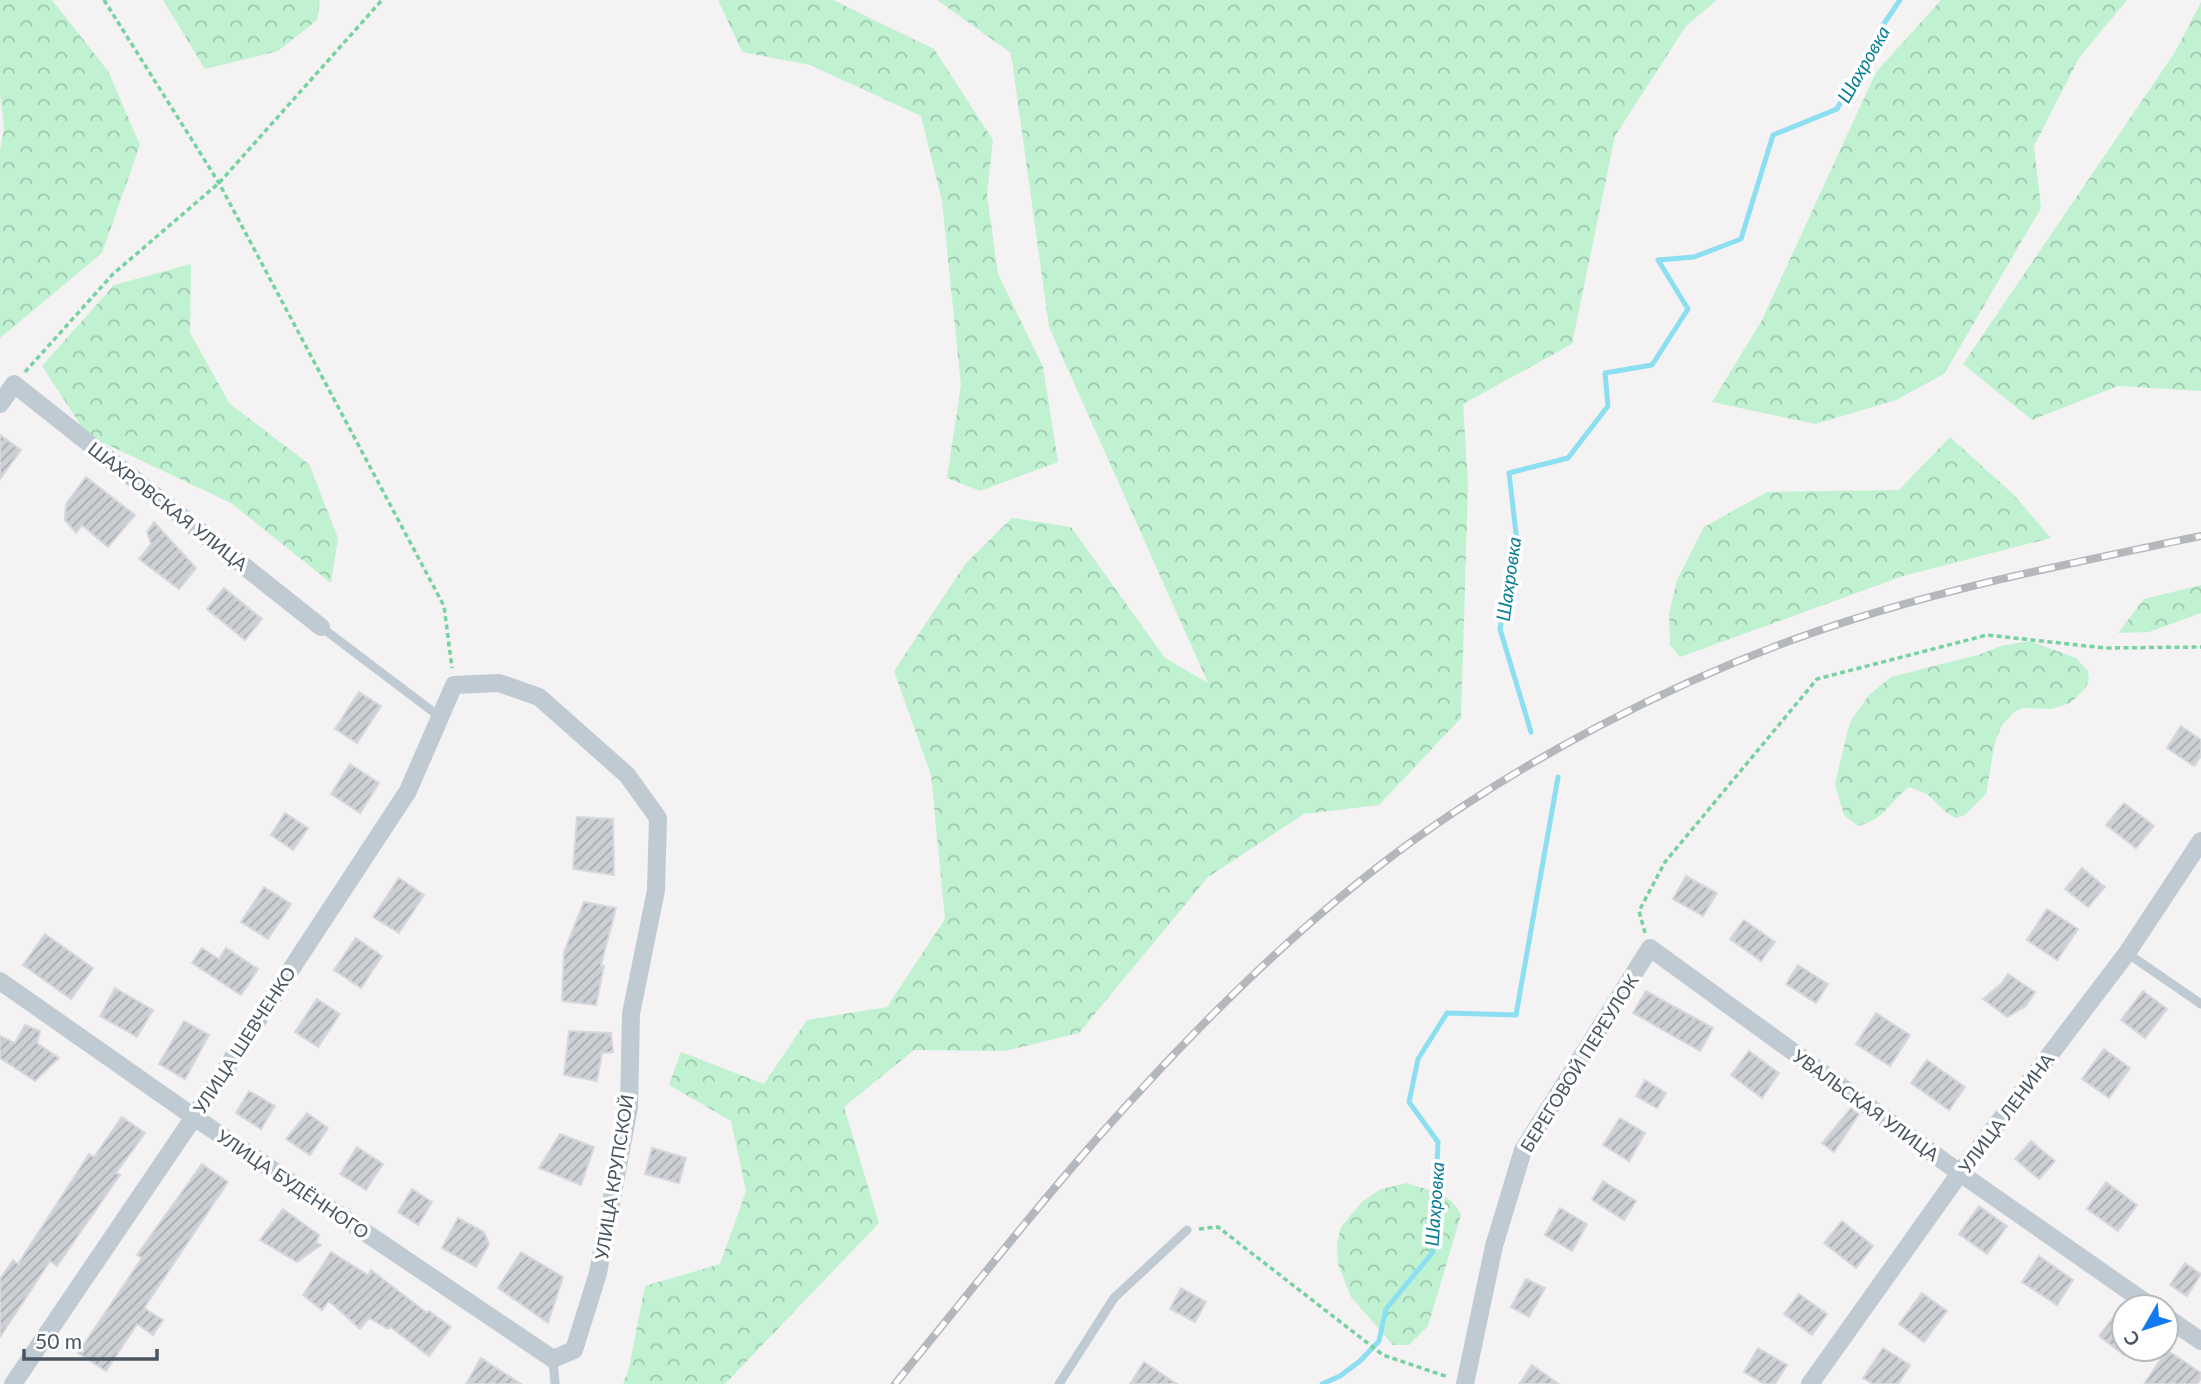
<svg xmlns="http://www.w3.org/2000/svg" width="2201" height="1384" font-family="Lato,sans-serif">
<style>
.forest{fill:url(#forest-crowns)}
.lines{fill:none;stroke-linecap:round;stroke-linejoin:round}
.stream{stroke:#8bdff1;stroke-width:5}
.building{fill:url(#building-hatch);stroke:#d6d8dd;stroke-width:2}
.path{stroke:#76d2a1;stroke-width:3.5;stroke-dasharray:5 3.5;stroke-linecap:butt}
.lane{stroke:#bfcad2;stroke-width:9}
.street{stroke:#bfcad2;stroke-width:18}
.rail-casing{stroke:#b4b7bc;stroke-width:8}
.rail{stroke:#fff;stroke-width:5;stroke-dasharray:16;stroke-linecap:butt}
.labels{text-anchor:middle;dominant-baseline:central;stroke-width:7;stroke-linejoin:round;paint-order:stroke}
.street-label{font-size:18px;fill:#495661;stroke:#fff}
.water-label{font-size:19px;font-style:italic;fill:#087d96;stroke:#fff}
</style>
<defs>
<pattern id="forest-crowns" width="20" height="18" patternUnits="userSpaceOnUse" patternTransform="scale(1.75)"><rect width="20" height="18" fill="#c0f2d2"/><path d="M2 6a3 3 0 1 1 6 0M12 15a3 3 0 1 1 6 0" fill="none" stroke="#9ec7ae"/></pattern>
<pattern id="building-hatch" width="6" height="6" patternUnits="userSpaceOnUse" patternTransform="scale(1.75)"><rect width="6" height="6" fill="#cccfd4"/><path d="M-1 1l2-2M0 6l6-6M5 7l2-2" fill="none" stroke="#a8abaf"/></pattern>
</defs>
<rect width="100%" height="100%" fill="#f4f2f2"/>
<!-- forest -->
<path class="forest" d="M 0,0 L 52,0 L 108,71 L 140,145 L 102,253 L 0,338 L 0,151 L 4,128 L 0,94 Z
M 163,0 L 320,0 L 317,20 L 278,51 L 205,69 Z
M 718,0 L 833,0 L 934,49 L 993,140 L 987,195 L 998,274 L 1043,367 L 1058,462 L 980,491 L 947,478 L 961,385 L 942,201 L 921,116 L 810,65 L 742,52 Z
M 937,0 L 1717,0 L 1686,26 L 1615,136 L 1572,344 L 1463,404 L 1468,485 L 1461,718 L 1379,805 L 1304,814 L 1208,877 L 1079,1033 L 1005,1051 L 914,1050 L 844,1107 L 879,1223 L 725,1384 L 623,1384 L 629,1368 L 645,1286 L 720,1264 L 746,1191 L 731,1121 L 669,1085 L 681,1052 L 764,1084 L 807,1020 L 887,1007 L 945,919 L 931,775 L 894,671 L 966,563 L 1012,518 L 1071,527 L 1165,658 L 1208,683 L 1049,327 L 1011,53 Z
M 1941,0 L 2127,0 L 2079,58 L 2034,146 L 2041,208 L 1944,374 L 1896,400 L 1815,424 L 1712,402 L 1762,320 L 1876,72 Z
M 2201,2 L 2201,391 L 2118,386 L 2032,420 L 1963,364 L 2175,52 Z
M 191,264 L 190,333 L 230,404 L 309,464 L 338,538 L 331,583 L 231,503 L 87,435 L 42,366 L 114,285 Z
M 1950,437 L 2014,495 L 2051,538 L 1903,576 L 1680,657 L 1670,645 L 1669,614 L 1677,580 L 1704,527 L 1767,492 L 1899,490 Z
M 2201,585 L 2201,613 L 2149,632 L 2118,633 L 2144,599 Z
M 2030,641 L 2076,658 L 2088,671 L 2089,680 L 2085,689 L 2070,703 L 2052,709 L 2023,708 L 2014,712 L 2002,725 L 1995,742 L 1986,794 L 1965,815 L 1956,818 L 1947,813 L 1927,794 L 1909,787 C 1889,802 1886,819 1858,826 L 1844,815 L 1835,784 L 1848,729 L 1852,719 L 1869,695 L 1891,677 L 1981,654 L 2001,646 Z
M 1406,1183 C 1428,1190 1451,1192 1461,1215 L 1428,1326 L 1409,1345 L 1393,1345 L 1351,1297 L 1338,1264 L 1337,1244 L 1341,1227 L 1361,1203 L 1379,1190 Z"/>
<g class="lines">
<!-- stream -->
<path class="stream" d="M 1531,732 L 1500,629 L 1517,542 L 1509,473 L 1568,458 L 1608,406 L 1605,373 L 1652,365 L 1688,309 L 1658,260 L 1694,257 L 1741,239 L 1773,135 L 1837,109 L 1881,28 L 1900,0
M 1322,1384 L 1340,1376 L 1360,1361 L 1379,1341 L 1386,1309 L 1433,1252 L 1438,1142 L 1409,1102 L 1418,1059 L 1447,1013 L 1516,1015 L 1558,777"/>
</g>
<!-- building -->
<path class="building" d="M 0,435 L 21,450 L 0,479 Z
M 86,477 L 135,515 L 108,547 L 82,525 L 76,533 L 65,520 L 66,504 Z
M 154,522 L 196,568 L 179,589 L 139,559 L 151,544 L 147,532 Z
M 224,588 L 262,619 L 245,640 L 207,609 Z
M 359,692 L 381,706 L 357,743 L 335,729 Z
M 2181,726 L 2201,740 L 2201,756 L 2194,766 L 2167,748 Z
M 350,764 L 379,783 L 360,813 L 331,794 Z
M 2124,803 L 2154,826 L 2136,848 L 2106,825 Z
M 285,813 L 308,828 L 293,850 L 271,835 Z
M 577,817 L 613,819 L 614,875 L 573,869 Z
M 2082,868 L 2105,887 L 2088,907 L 2065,889 Z
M 1686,876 L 1717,893 L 1703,916 L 1673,899 Z
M 399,878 L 424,895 L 399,933 L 373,917 Z
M 264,887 L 291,904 L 268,939 L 241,922 Z
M 584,902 L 616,908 L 601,965 L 604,966 L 596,1005 L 562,1001 L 564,952 Z
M 2047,909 L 2078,929 L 2057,960 L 2027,940 Z
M 1744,920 L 1775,942 L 1761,961 L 1730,939 Z
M 45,934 L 93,968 L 71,999 L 23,965 Z
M 356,938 L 382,956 L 361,988 L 334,970 Z
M 202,948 L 219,959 L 226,948 L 258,969 L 241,995 L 192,963 Z
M 1798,965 L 1828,984 L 1816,1003 L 1786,984 Z
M 2008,974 L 2035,992 L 2026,1006 L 2007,1017 L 1983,999 L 2001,984 Z
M 115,988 L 153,1010 L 137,1037 L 100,1016 Z
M 1646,991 L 1713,1028 L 1700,1051 L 1633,1013 Z
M 2143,991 L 2167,1009 L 2145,1038 L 2121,1020 Z
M 317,999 L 340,1014 L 318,1047 L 295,1032 Z
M 1876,1013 L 1910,1035 L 1890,1066 L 1856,1044 Z
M 184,1021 L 209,1035 L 185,1079 L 159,1064 Z
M 25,1025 L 40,1031 L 37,1043 L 59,1058 L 35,1081 L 0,1058 L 0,1036 L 15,1043 Z
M 569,1031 L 611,1033 L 613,1052 L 602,1053 L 597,1081 L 564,1075 Z
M 2104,1049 L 2130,1068 L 2109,1098 L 2082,1079 Z
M 1749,1051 L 1779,1073 L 1762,1098 L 1731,1075 Z
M 1927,1060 L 1965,1087 L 1949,1110 L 1911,1083 Z
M 1645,1080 L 1666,1093 L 1657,1108 L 1636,1096 Z
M 249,1091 L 275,1106 L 261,1129 L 236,1113 Z
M 1851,1108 L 1859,1114 L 1834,1152 L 1822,1143 Z
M 307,1113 L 328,1128 L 310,1155 L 286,1139 Z
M 122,1117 L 145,1133 L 116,1173 L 120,1175 L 57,1266 L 50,1261 L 0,1337 L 0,1279 L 13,1260 L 18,1264 L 89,1154 L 94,1157 Z
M 1620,1118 L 1645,1133 L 1629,1161 L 1603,1145 Z
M 560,1134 L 594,1147 L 581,1185 L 539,1168 Z
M 2031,1141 L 2055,1161 L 2039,1179 L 2015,1159 Z
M 357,1147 L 383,1164 L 366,1190 L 340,1174 Z
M 652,1148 L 686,1158 L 679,1183 L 645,1174 Z
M 202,1164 L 228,1182 L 144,1308 L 163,1320 L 153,1335 L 137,1324 L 106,1371 L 78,1353 L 142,1258 L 137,1255 Z
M 1603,1181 L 1636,1201 L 1624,1220 L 1592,1200 Z
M 2106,1182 L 2137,1205 L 2118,1231 L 2087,1209 Z
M 412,1189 L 432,1202 L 418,1225 L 398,1212 Z
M 1979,1206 L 2007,1226 L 1987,1254 L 1959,1234 Z
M 1560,1208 L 1587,1224 L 1572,1251 L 1545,1235 Z
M 283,1209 L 319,1235 L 316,1242 L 321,1245 L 297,1262 L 260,1240 Z
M 458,1218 L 484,1232 L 489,1244 L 476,1267 L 442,1248 Z
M 1842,1221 L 1873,1246 L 1856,1268 L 1824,1243 Z
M 331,1252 L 368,1275 L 371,1270 L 427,1313 L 429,1311 L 451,1327 L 429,1356 L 390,1327 L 388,1329 L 369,1318 L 360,1329 L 329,1301 L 322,1310 L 303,1295 Z
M 521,1252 L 563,1277 L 548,1323 L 498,1288 Z
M 2039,1256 L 2073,1280 L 2057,1305 L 2022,1282 Z
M 2185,1263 L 2201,1274 L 2187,1296 L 2170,1285 Z
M 1526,1279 L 1545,1288 L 1529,1317 L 1511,1307 Z
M 1181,1288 L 1206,1302 L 1195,1322 L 1170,1309 Z
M 1922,1293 L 1947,1311 L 1924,1342 L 1899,1324 Z
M 1799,1294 L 1827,1314 L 1812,1335 L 1784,1314 Z
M 2124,1303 L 2124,1355 L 2099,1336 Z
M 1758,1348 L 1787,1365 L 1775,1384 L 1764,1384 L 1744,1372 Z
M 1883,1348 L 1910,1365 L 1898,1384 L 1873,1384 L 1863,1378 Z
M 2167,1350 L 2201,1373 L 2201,1378 L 2197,1384 L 2144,1384 Z
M 481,1358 L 521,1384 L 466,1384 Z
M 1144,1362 L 1177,1384 L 1130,1384 Z
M 1532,1365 L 1559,1384 L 1519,1384 Z"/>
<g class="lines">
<!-- path -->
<path class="path" d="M 104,0 L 219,183 L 444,606 L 452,668
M 25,372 L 113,274 L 219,183 L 382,0
M 1645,933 L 1639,911 L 1665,862 L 1817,679 L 1987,635 L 2105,648 L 2201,647
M 1199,1229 L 1218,1227 L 1383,1355 L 1448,1377"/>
<!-- lane -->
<path class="lane" d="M 321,627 L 440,717
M 2127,953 L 2201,1004
M 553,1359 L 555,1384
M 1059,1384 L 1114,1298 L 1187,1230"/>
<!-- street -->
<path class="street" d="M 0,404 L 14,384 L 321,627
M 0,981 L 194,1117 L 553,1359 L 574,1350 L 598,1273 L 629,1107 L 631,1014 L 656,890 L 658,818 L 627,775 L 539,697 L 499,683 L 454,685 L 408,791 L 194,1117 L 13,1384
M 2166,1317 L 2201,1341
M 1465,1384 L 1494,1246 L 1523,1150 L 1650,948 L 1960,1173 L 2152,1307
M 1810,1384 L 1960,1173 L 2127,953 L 2201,841"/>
<!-- rail casing -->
<g class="rail-casing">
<path id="rail" d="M 895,1384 C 975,1286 1052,1186 1138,1093 C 1221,1002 1311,915 1411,842 C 1526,759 1661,688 1795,639 C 1926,591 2064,565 2201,536"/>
</g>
<!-- rail -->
<use href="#rail" class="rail"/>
</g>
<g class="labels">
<!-- street labels -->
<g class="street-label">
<text transform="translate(168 506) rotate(38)">ШАХРОВСКАЯ УЛИЦА</text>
<text transform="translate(244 1040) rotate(-57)">УЛИЦА ШЕВЧЕНКО</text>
<text transform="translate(1579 1063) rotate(-58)">БЕРЕГОВОЙ ПЕРЕУЛОК</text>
<text transform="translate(1866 1105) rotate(36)">УВАЛЬСКАЯ УЛИЦА</text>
<text transform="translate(2006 1113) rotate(-53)">УЛИЦА ЛЕНИНА</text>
<text transform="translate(614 1177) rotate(-81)">УЛИЦА КРУПСКОЙ</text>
<text transform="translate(293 1184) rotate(34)">УЛИЦА БУДЁННОГО</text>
</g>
<!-- water labels -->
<g class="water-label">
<text transform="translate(1863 64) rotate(-60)">Шахровка</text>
<text transform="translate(1508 579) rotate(-82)">Шахровка</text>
<text transform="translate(1434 1204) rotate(-86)">Шахровка</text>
</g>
</g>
<!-- north arrow -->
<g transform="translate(2145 1328) rotate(231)"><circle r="33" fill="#ffffff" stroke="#b6bbc0" stroke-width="2"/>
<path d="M0-5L12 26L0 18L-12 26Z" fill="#127aee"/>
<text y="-10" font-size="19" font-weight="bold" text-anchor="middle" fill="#495661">С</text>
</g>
<!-- scale -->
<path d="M24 1349v10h133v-10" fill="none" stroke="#495661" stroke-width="3.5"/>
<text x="35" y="1349" font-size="21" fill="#495661" stroke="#ffffff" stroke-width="5" paint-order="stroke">50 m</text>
</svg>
